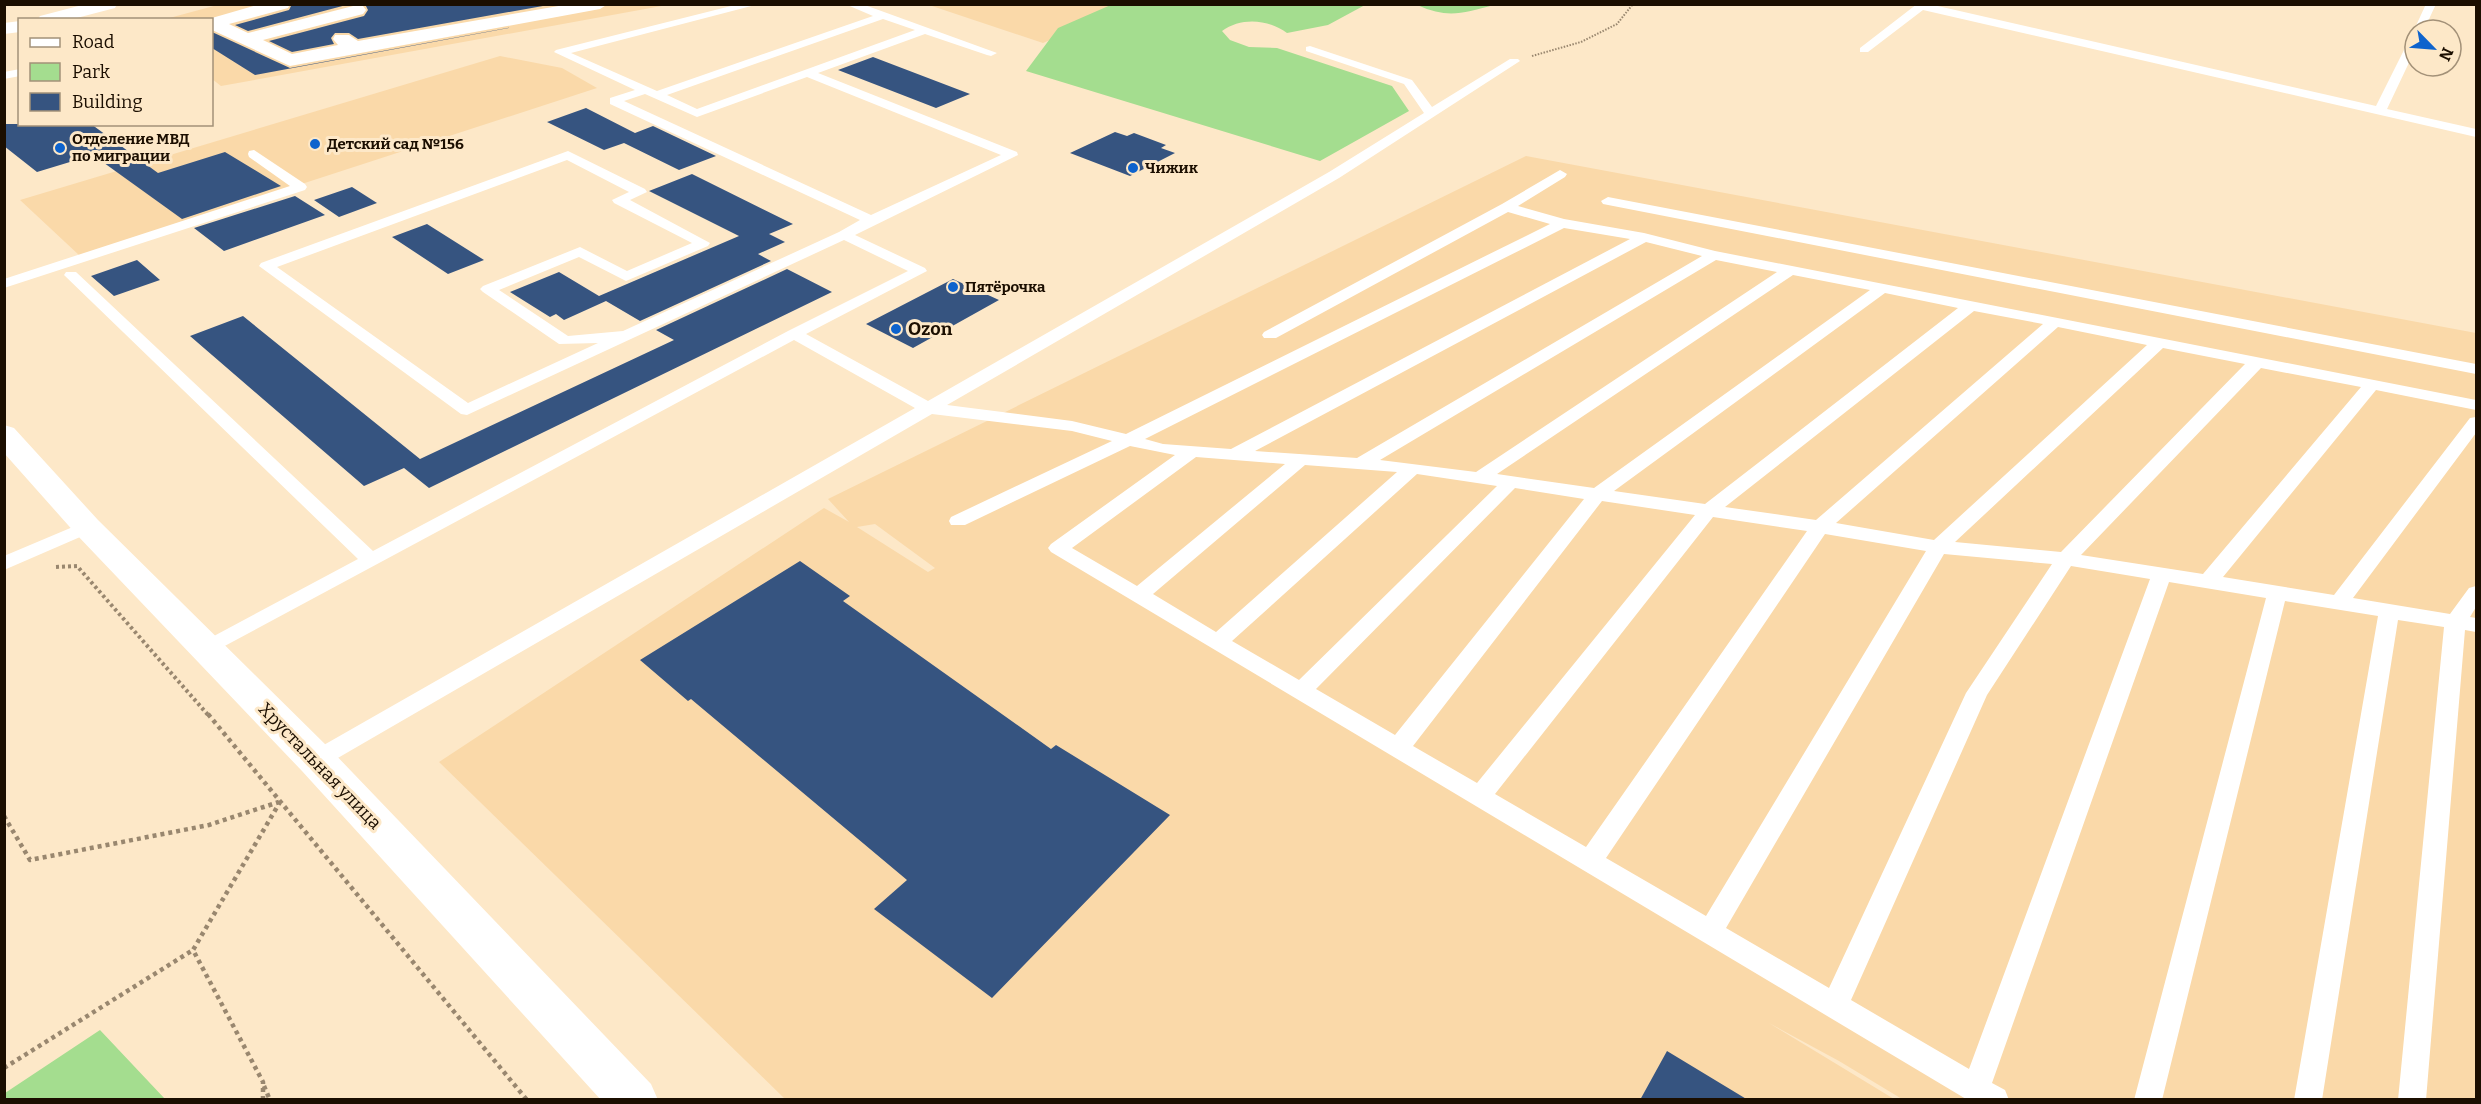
<svg xmlns="http://www.w3.org/2000/svg" width="2481" height="1104" font-family="Bitter,serif">
<style>
.built{fill:#fad9a9;fill-rule:evenodd}
.green{fill:#a4dd8f}
.building{fill:#365480}
.lines{fill:none;stroke-linecap:round;stroke-linejoin:round}
.path-far2{stroke:#99876f;stroke-width:2;stroke-dasharray:1.5 1.5;stroke-linecap:butt}
.path-far1{stroke:#99876f;stroke-width:4;stroke-dasharray:3 3;stroke-linecap:butt}
.path{stroke:#99876f;stroke-width:4.5;stroke-dasharray:4 4;stroke-linecap:butt}
.service{fill:#fff;fill-rule:evenodd}
.minor{fill:#fff;fill-rule:evenodd}
.tertiary{fill:#fff;fill-rule:evenodd}
.poi-dot{fill:#0e63cd;stroke:#fde8c8;stroke-width:2}
.labels{text-anchor:middle;dominant-baseline:central;stroke-width:6;stroke-linejoin:round;paint-order:stroke}
.far-poi-label{font-size:15px;font-weight:bold;fill:#1b0e00;stroke:#fde8c8;text-anchor:start}
.poi-label{font-size:18px;font-weight:bold;fill:#1b0e00;stroke:#fde8c8;text-anchor:start}
.street-label{font-size:18px;fill:#1b0e00;stroke:#fde8c8}
</style>
<rect width="100%" height="100%" fill="#fde8c8"/>
<!-- built -->
<path class="built" d="M 221,4 L 667,5 L 221,86 L 212,79 L 212,20 L 162,20 Z
M 929,5 L 1132,5 L 1043,43 Z
M 500,56 L 562,68 L 597,88 L 80,256 L 20,200 Z
M 1526,156 L 2476,333 L 2476,1099 L 1902,1099 L 1839,1061 L 1769,1023 L 1894,1099 L 785,1099 L 439,762 L 824,508 L 849,522 L 828,499 ZM 875,524 L 935,568 L 928,572 L 857,527 Z"/>
<!-- green -->
<path class="green" d="M 1113,4 L 1365,5 L 1328,25 L 1287,33 C 1268,19 1241,17 1222,31 L 1230,40 L 1249,47 L 1277,48 L 1392,86 L 1409,111 L 1320,161 L 1026,71 L 1058,28 Z
M 1417,5 L 1494,5 C 1462,13 1449,19 1417,5 Z
M 100,1030 L 165,1099 L 5,1099 L 5,1093 Z"/>
<!-- building -->
<path class="building" d="M 292,4 L 350,4 L 248,31 L 235,25 L 289,10 Z
M 365,4 L 554,4 L 358,39 L 349,33 L 335,33 L 331,38 L 334,44 L 292,52 L 269,41 L 364,16 L 368,10 Z
M 573,16 L 255,75 L 212,48 L 212,32 L 290,68 Z
M 873,57 L 970,94 L 936,108 L 838,70 Z
M 586,108 L 635,133 L 653,126 L 716,156 L 679,170 L 624,143 L 604,150 L 547,122 Z
M 4,124 L 91,124 L 158,173 L 225,152 L 281,186 L 182,219 L 93,155 L 37,172 L 4,146 Z
M 1115,132 L 1127,136 L 1134,133 L 1166,145 L 1161,148 L 1175,153 L 1130,176 L 1070,153 Z
M 692,174 L 793,224 L 769,234 L 785,242 L 758,254 L 771,261 L 640,321 L 606,301 L 564,320 L 556,314 L 550,317 L 510,292 L 559,272 L 599,296 L 739,236 L 649,191 Z
M 352,187 L 377,203 L 339,217 L 314,200 Z
M 295,196 L 325,215 L 224,251 L 194,228 Z
M 427,224 L 484,260 L 448,274 L 392,237 Z
M 137,260 L 160,280 L 114,296 L 91,276 Z
M 787,269 L 832,292 L 429,488 L 404,468 L 364,486 L 190,336 L 243,316 L 420,459 L 674,340 L 656,330 Z
M 953,279 L 999,300 L 913,348 L 866,324 Z
M 800,561 L 850,596 L 843,601 L 1051,749 L 1056,745 L 1170,815 L 992,998 L 874,909 L 907,880 L 691,699 L 688,701 L 640,660 Z
M 1667,1051 L 1748,1100 L 1640,1100 Z"/>
<g class="lines">
<!-- path-far2 -->
<path class="path-far2" d="M 1532,56 L 1581,42 L 1617,24 L 1633,4"/>
<!-- path-far1 -->
<path class="path-far1" d="M 56,567 L 77,566 L 209,716"/>
<!-- path -->
<path class="path" d="M 208,714 L 527,1100
M 4,816 L 30,860 L 209,825 L 279,802
M 4,1068 L 193,950
M 264,1086 L 270,1100
M 263,1100 L 263,1082 L 193,950 L 280,802"/>
<!-- service -->
<path class="service" d="M 739,4 L 759,4 L 571,53 L 657,91 L 873,16 L 845,4 L 862,4 L 997,53 L 991,56 L 987,55 L 925,34 L 818,73 L 1017,152 L 1018,155 L 855,235 L 925,268 L 927,271 L 806,334 L 928,401 L 1329,172 L 1424,113 L 1404,84 L 1306,51 L 1306,47 L 1310,46 L 1412,80 L 1432,107 L 1510,59 L 1518,59 L 1520,61 L 1339,178 L 947,405 L 1072,421 L 1126,434 L 1550,224 L 1508,212 L 1276,338 L 1264,338 L 1262,335 L 1264,332 L 1502,204 L 1560,170 L 1567,174 L 1565,177 L 1518,206 L 1564,219 L 1644,233 L 1715,251 L 2476,400 L 2476,410 L 2376,390 L 2223,577 L 2334,595 L 2470,418 L 2476,417 L 2476,433 L 2353,598 L 2450,614 L 2469,588 L 2476,586 L 2476,607 L 2470,617 L 2476,618 L 2476,632 L 2465,630 L 2426,1100 L 2398,1100 L 2444,627 L 2398,620 L 2322,1100 L 2294,1100 L 2378,616 L 2285,601 L 2162,1100 L 2134,1100 L 2266,598 L 2169,582 L 1992,1083 L 2005,1090 L 2009,1100 L 1966,1099 L 1051,552 L 1048,548 L 1051,544 L 1175,455 L 1130,446 L 965,525 L 951,525 L 949,521 L 951,517 L 1112,441 L 1072,431 L 932,414 L 324,766 L 316,769 L 308,766 L 305,760 L 308,754 L 915,408 L 794,340 L 206,656 L 199,654 L 195,649 L 199,644 L 358,559 L 64,275 L 66,272 L 76,272 L 373,551 L 788,331 L 908,271 L 844,240 L 467,415 L 461,414 L 259,266 L 261,263 L 568,151 L 645,189 L 647,192 L 630,200 L 710,243 L 708,246 L 626,281 L 579,257 L 499,290 L 568,336 L 623,331 L 839,232 L 860,220 L 610,104 L 610,98 L 635,90 L 554,52 L 556,50 ZM 883,19 L 915,30 L 697,109 L 667,95 ZM 807,77 L 1001,155 L 871,215 L 624,101 L 645,94 L 697,117 ZM 567,160 L 629,192 L 612,200 L 614,203 L 692,243 L 627,271 L 580,247 L 483,286 L 480,289 L 483,292 L 559,344 L 598,343 L 468,403 L 277,267 ZM 1564,228 L 1630,239 L 1231,449 L 1163,444 L 1145,439 ZM 1646,242 L 1702,256 L 1357,458 L 1255,451 ZM 1716,260 L 1777,272 L 1476,472 L 1380,460 ZM 1793,275 L 1870,290 L 1594,488 L 1497,474 ZM 1885,293 L 1958,308 L 1705,504 L 1614,491 ZM 1974,311 L 2043,324 L 1816,520 L 1725,507 ZM 2058,327 L 2147,345 L 1934,540 L 1836,523 ZM 2163,348 L 2245,364 L 2061,552 L 1955,542 ZM 2261,368 L 2361,387 L 2203,574 L 2081,555 ZM 1196,457 L 1285,464 L 1137,586 L 1072,548 ZM 1305,465 L 1397,472 L 1216,632 L 1153,594 ZM 1417,474 L 1497,486 L 1299,680 L 1232,641 ZM 1515,488 L 1584,499 L 1395,735 L 1316,689 ZM 1602,501 L 1695,515 L 1477,783 L 1413,746 ZM 1713,517 L 1807,531 L 1586,847 L 1495,794 ZM 1825,534 L 1926,551 L 1706,916 L 1606,858 ZM 1944,554 L 2052,564 L 1966,693 L 1829,988 L 1726,928 ZM 2071,566 L 2150,579 L 1969,1069 L 1851,1000 L 1987,695 Z
M 1917,4 L 1929,4 L 2376,106 L 2410,38 L 2415,35 L 2415,50 L 2387,109 L 2476,129 L 2476,137 L 1923,10 L 1868,52 L 1860,52 L 1860,48 Z
M 2426,4 L 2436,4 L 2424,30 L 2415,30 L 2415,32 L 2414,30 Z
M 20,69 L 20,76 L 4,79 L 4,72 Z
M 254,150 L 305,184 L 307,187 L 305,190 L 4,288 L 4,279 L 290,186 L 249,157 L 248,154 L 249,151 Z
M 1608,197 L 2476,364 L 2476,374 L 1603,204 L 1601,201 Z
M 87,521 L 94,523 L 97,527 L 94,531 L 4,570 L 4,556 Z"/>
<!-- minor -->
<path class="minor" d="M 86,4 L 117,4 L 115,8 L 69,20 L 37,20 L 40,16 Z
M 260,4 L 290,4 L 288,8 L 229,24 L 248,33 L 357,5 L 363,6 L 366,10 L 363,14 L 263,40 L 292,54 L 338,45 L 333,39 L 335,35 L 349,35 L 358,41 L 570,4 L 608,4 L 600,9 L 290,66 L 212,30 L 212,20 L 205,20 Z
M 20,21 L 20,32 L 4,34 L 4,23 Z"/>
<!-- tertiary -->
<path class="tertiary" d="M 4,425 L 14,428 L 98,520 L 330,749 L 651,1084 L 658,1100 L 601,1100 L 302,771 L 76,534 L 4,453 Z"/>
</g>
<!-- markers -->
<g class="poi-dot">
<circle cx="315" cy="144" r="6"/>
<circle cx="60" cy="148" r="6"/>
<circle cx="1133" cy="168" r="6"/>
<circle cx="953" cy="287" r="6"/>
<circle cx="896" cy="329" r="6"/>
</g>
<g class="labels">
<!-- far-poi labels -->
<g class="far-poi-label">
<text x="72" y="139">Отделение МВД<tspan x="72" dy="17">по миграции</tspan></text>
<text x="327" y="144">Детский сад №156</text>
<text x="1145" y="168">Чижик</text>
<text x="965" y="287">Пятёрочка</text>
</g>
<!-- poi labels -->
<g class="poi-label">
<text x="908" y="329">Ozon</text>
</g>
<!-- street labels -->
<g class="street-label">
<text transform="translate(320 766) rotate(46)">Хрустальная улица</text>
</g>
</g>
<!-- border -->
<rect width="2481" height="1104" fill="none" stroke="#1b0e00" stroke-width="12"/>
<!-- legend -->
<rect x="18" y="18" width="195" height="108" fill="#fde8c8" stroke="#a39178" stroke-width="1.5"/>
<rect x="30" y="38" width="30" height="9" fill="#ffffff" stroke="#a39178" stroke-width="1.5"/>
<text x="72" y="48" font-size="18" fill="#1b0e00">Road</text>
<rect x="30" y="63" width="30" height="18" fill="#a4dd8f" stroke="#a39178" stroke-width="1.5"/>
<text x="72" y="78" font-size="18" fill="#1b0e00">Park</text>
<rect x="30" y="93" width="30" height="18" fill="#365480" stroke="#a39178" stroke-width="1.5"/>
<text x="72" y="108" font-size="18" fill="#1b0e00">Building</text>
<!-- north arrow -->
<g transform="translate(2433 48) rotate(115)"><circle r="28" fill="#fde8c8" stroke="#a39178" stroke-width="1.5"/>
<path d="M0-4.5L10 22L0 15L-10 22Z" fill="#0e63cd"/>
<text y="-9" font-size="16" font-weight="bold" text-anchor="middle" fill="#1b0e00">N</text>
</g>
</svg>
